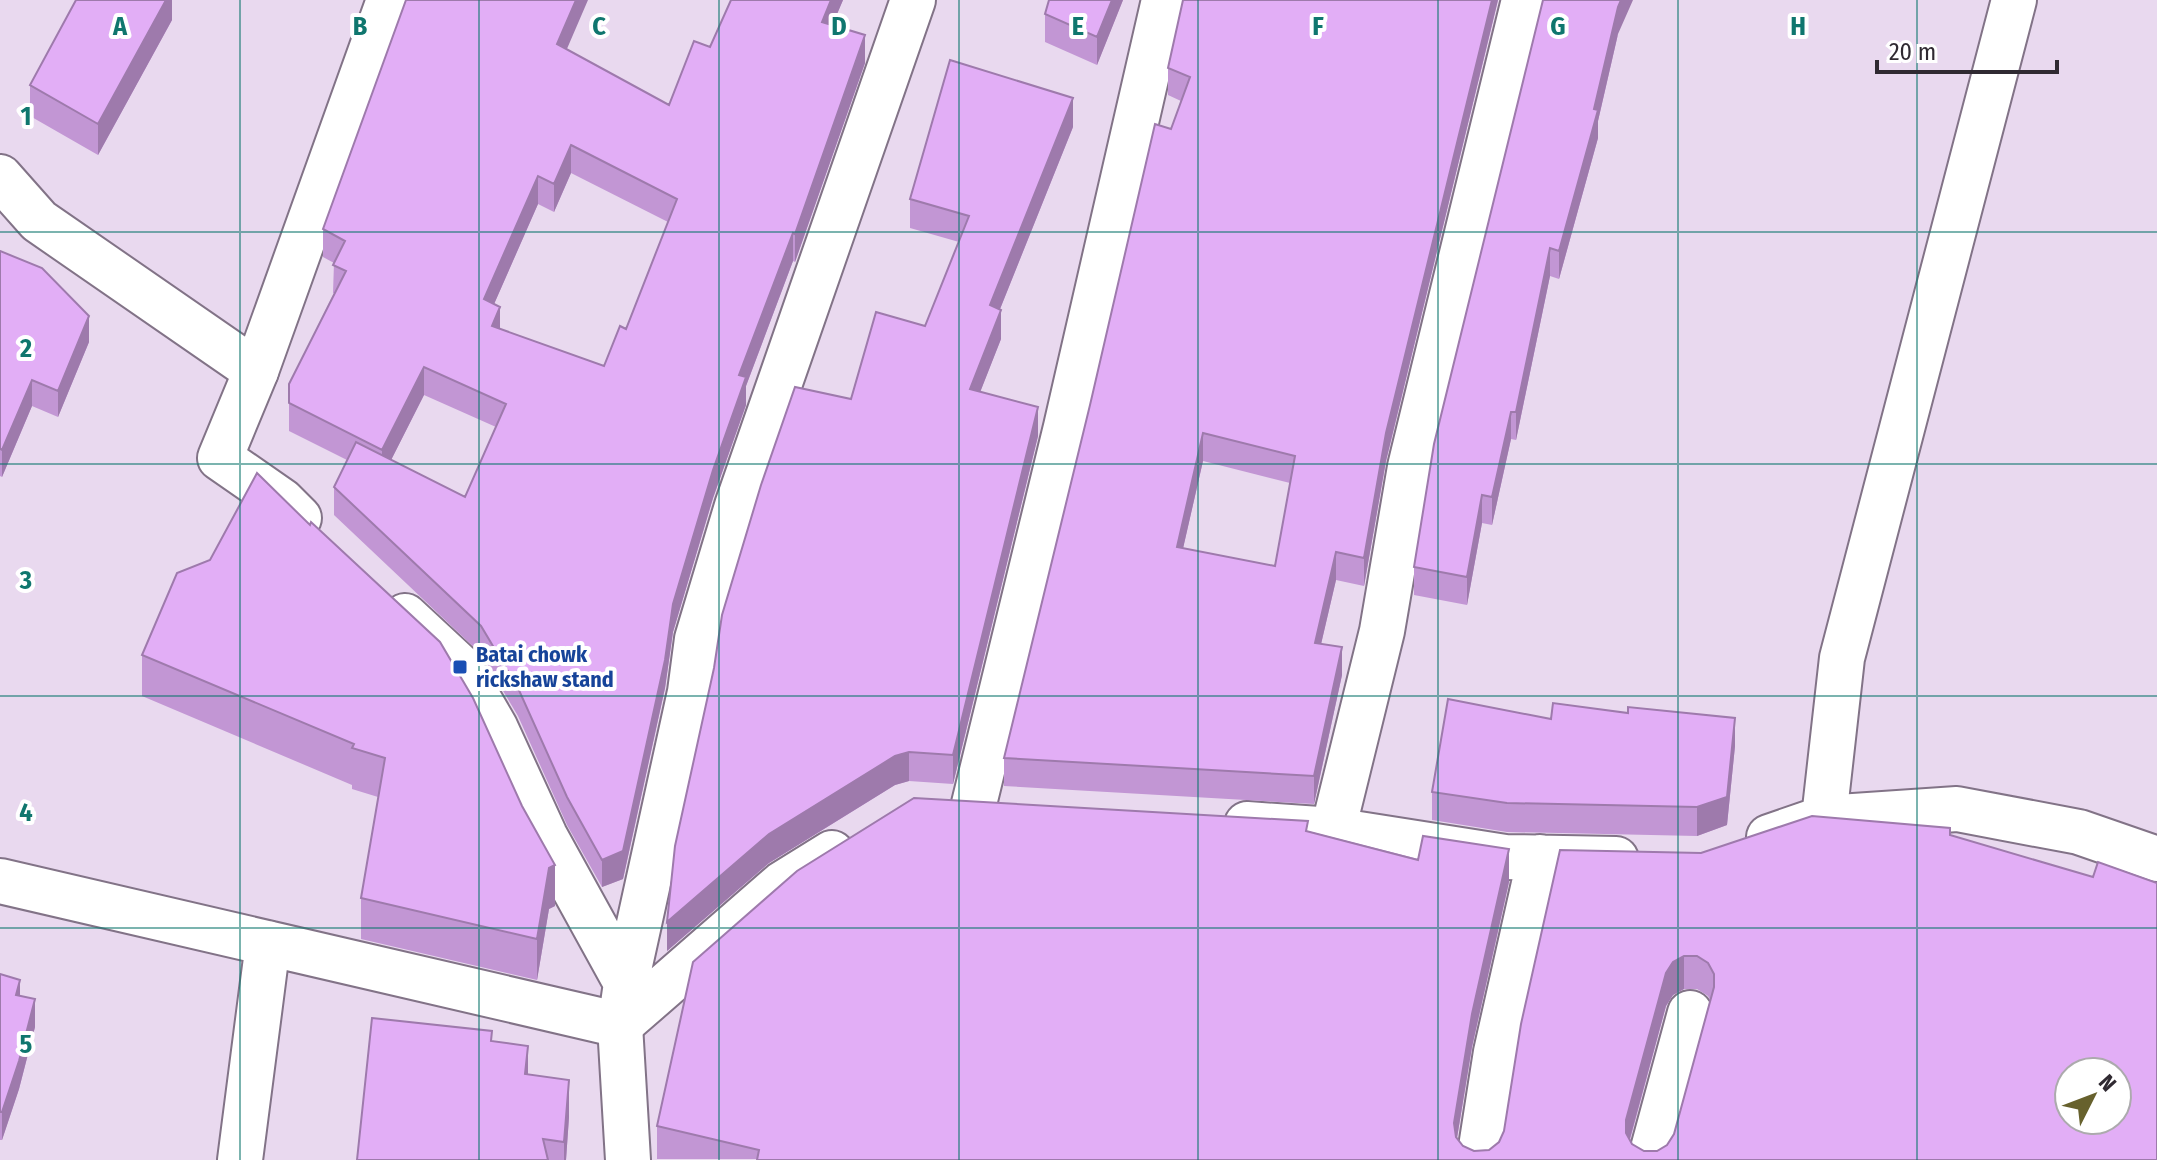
<svg xmlns="http://www.w3.org/2000/svg" width="2157" height="1160" font-family="'Fira Sans Condensed',sans-serif">
<style>
.lines{fill:none;stroke-linecap:round;stroke-linejoin:round}
.minor-casing{stroke:#827387;stroke-width:48}
.secondary-casing{stroke:#827387;stroke-width:48}
.minor{stroke:#fff;stroke-width:44}
.secondary{stroke:#fff;stroke-width:44}
.wall{fill:#c296d4;fill-rule:evenodd}
.shaded-wall{fill:#9e7aac}
.building{fill:#e2aef6;stroke:#9e7aac;stroke-width:2;fill-rule:evenodd}
.grid{fill:none;stroke:#0f766e;stroke-width:2;stroke-opacity:0.55}
.transit-dot{fill:#1a4fb4;stroke:#fff;stroke-width:3}
.labels{text-anchor:middle;dominant-baseline:central;stroke-width:8;stroke-linejoin:round;paint-order:stroke}
.transit-label{font-size:22px;font-weight:bold;fill:#164399;stroke:#fff;text-anchor:start}
.grid-label{font-size:26px;text-anchor:middle;font-weight:bold;fill:#0f766e;stroke:#fff;stroke-width:8;stroke-linejoin:round;paint-order:stroke}
</style>
<rect width="100%" height="100%" fill="#e9d9ef"/>
<g class="lines">
<!-- minor casing -->
<g class="minor-casing">
<path id="minor" d="M 0,177 L 39,221 L 256,371
M 973,808 L 1066,427 L 1164,0
M 1824,818 L 1957,809 L 2079,832 L 2157,859
M 1247,824 L 1333,830 L 1505,857 L 1616,859
M 1333,830 L 1382,631 L 1410,467 L 1524,0
M 1769,837 L 1824,818 L 1842,658 L 2014,0
M 0,881 L 620,1025 L 782,884 L 832,853
M 626,983 L 690,692 L 697,639 L 737,506 L 913,0
M 240,1160 L 268,943
M 1479,1160 L 1496,1052 L 1540,857
M 1650,1160 L 1690,1013"/>
</g>
<!-- secondary casing -->
<g class="secondary-casing">
<path id="secondary" d="M 299,518 L 282,501 L 220,458 L 256,371 L 389,0
M 405,616 L 460,667 L 495,727 L 545,836 L 626,983 L 620,1025 L 628,1160"/>
</g>
<!-- minor -->
<use href="#minor" class="minor"/>
<!-- secondary -->
<use href="#secondary" class="secondary"/>
</g>
<!-- wall -->
<path class="wall" d="M 172,0 L 172,20 L 98,155 L 30,116 L 30,85 Z
M 731,0 L 843,0 L 832,25 L 865,63 L 795,262 L 793,261 L 746,386 L 746,405 L 713,498 L 673,632 L 665,688 L 623,879 L 602,887 L 567,825 L 518,716 L 481,654 L 334,515 L 334,487 L 347,460 L 289,431 L 289,384 L 334,293 L 333,293 L 334,263 L 323,257 L 323,229 L 567,49 L 669,105 L 710,47 ZM 571,173 L 668,222 L 626,329 L 604,366 L 500,329 L 494,304 L 538,204 L 554,212 ZM 424,395 L 496,427 L 465,497 L 391,460 Z
M 1123,0 L 1097,65 L 1045,42 L 1045,14 Z
M 1183,0 L 1498,0 L 1386,461 L 1364,586 L 1336,580 L 1321,644 L 1342,675 L 1314,804 L 1004,786 L 1004,758 L 1171,129 L 1181,101 L 1168,95 L 1168,68 ZM 1203,461 L 1290,483 L 1275,566 L 1183,548 Z
M 1618,34 L 1598,121 L 1598,138 L 1559,279 L 1550,276 L 1516,440 L 1511,439 L 1492,525 L 1482,523 L 1467,605 L 1414,595 L 1414,567 Z
M 1073,127 L 1000,309 L 1001,339 L 980,392 L 1038,436 L 953,784 L 909,781 L 895,785 L 769,863 L 667,951 L 851,399 L 925,326 L 959,242 L 910,228 L 910,199 Z
M 0,251 L 89,342 L 58,417 L 32,406 L 2,477 L 0,476 Z
M 177,573 L 555,906 L 549,909 L 537,980 L 361,939 L 361,898 L 378,797 L 352,789 L 352,785 L 142,696 L 142,655 Z
M 1551,719 L 1735,746 L 1727,825 L 1697,836 L 1507,832 L 1432,820 L 1432,792 Z
M 1308,831 L 1509,882 L 1472,1047 L 1457,1138 L 1463,1146 L 1474,1151 L 1489,1150 L 1499,1142 L 1701,853 L 1950,835 L 2093,877 L 2157,1160 L 657,1159 L 657,1126 ZM 1684,989 L 1697,989 L 1708,996 L 1710,1000 L 1674,1134 L 1667,1145 L 1657,1151 L 1644,1151 L 1632,1144 L 1630,1140 L 1666,1006 L 1673,995 Z
M 0,974 L 20,996 L 35,1027 L 19,1089 L 2,1140 L 0,1140 Z
M 492,1041 L 528,1075 L 569,1117 L 566,1160 L 357,1160 Z"/>
<!-- shaded-wall -->
<path class="shaded-wall" d="M 166,0 L 172,0 L 172,20 L 98,155 L 98,124 Z
M 576,0 L 588,0 L 557,72 L 557,44 Z
M 831,0 L 843,0 L 822,50 L 822,22 Z
M 1112,0 L 1123,0 L 1097,65 L 1097,37 Z
M 1492,0 L 1498,0 L 1386,461 L 1364,586 L 1364,558 L 1386,433 Z
M 1621,0 L 1633,0 L 1618,34 L 1598,121 L 1598,138 L 1559,279 L 1559,251 L 1618,7 Z
M 865,35 L 865,63 L 795,262 L 795,234 Z
M 1073,98 L 1073,127 L 990,334 L 990,305 Z
M 571,145 L 571,173 L 554,212 L 554,184 Z
M 538,176 L 538,204 L 484,327 L 484,299 Z
M 793,233 L 793,261 L 746,386 L 746,405 L 713,498 L 673,632 L 665,688 L 623,879 L 602,887 L 602,860 L 673,604 L 739,375 Z
M 1550,248 L 1550,276 L 1516,440 L 1516,412 Z
M 500,307 L 500,335 L 492,326 Z
M 1001,310 L 1001,339 L 970,418 L 970,389 Z
M 89,316 L 89,342 L 58,417 L 58,391 Z
M 424,367 L 424,395 L 382,478 L 382,450 Z
M 32,380 L 32,406 L 2,477 L 2,450 Z
M 1038,407 L 1038,436 L 953,784 L 953,755 Z
M 1511,412 L 1511,439 L 1492,525 L 1492,497 Z
M 1203,433 L 1203,461 L 1177,575 L 1177,547 Z
M 1482,495 L 1482,523 L 1467,605 L 1467,577 Z
M 1336,552 L 1336,580 L 1315,670 L 1315,643 Z
M 1342,647 L 1342,675 L 1314,804 L 1314,776 Z
M 1735,718 L 1735,746 L 1727,825 L 1697,836 L 1697,807 Z
M 909,752 L 909,781 L 895,785 L 769,863 L 667,951 L 667,922 L 769,834 L 895,756 Z
M 1509,849 L 1509,882 L 1472,1047 L 1454,1156 L 1454,1123 L 1472,1014 Z
M 555,865 L 555,906 L 549,909 L 537,980 L 537,939 L 549,868 Z
M 1684,956 L 1684,989 L 1673,995 L 1666,1006 L 1626,1153 L 1626,1120 L 1666,973 L 1673,962 Z
M 20,980 L 20,1008 L 16,995 Z
M 35,999 L 35,1027 L 19,1089 L 2,1140 L 2,1112 Z
M 528,1046 L 528,1083 L 525,1074 Z
M 569,1080 L 569,1117 L 566,1160 L 564,1160 L 564,1142 Z"/>
<!-- building -->
<path class="building" d="M 76,0 L 166,0 L 98,124 L 30,85 Z
M 406,0 L 576,0 L 557,44 L 669,105 L 694,41 L 710,47 L 731,0 L 831,0 L 822,22 L 865,35 L 795,234 L 793,233 L 739,375 L 746,377 L 713,470 L 673,604 L 665,660 L 623,851 L 602,860 L 567,797 L 518,688 L 481,626 L 334,487 L 356,442 L 465,497 L 506,404 L 424,367 L 382,450 L 289,403 L 289,384 L 346,271 L 333,265 L 345,241 L 323,229 ZM 571,145 L 677,199 L 626,329 L 620,326 L 604,366 L 492,326 L 500,307 L 484,299 L 538,176 L 554,184 Z
M 1049,0 L 1112,0 L 1097,37 L 1045,14 Z
M 1183,0 L 1492,0 L 1386,433 L 1364,558 L 1336,552 L 1315,643 L 1342,647 L 1314,776 L 1004,758 L 1090,405 L 1155,124 L 1171,129 L 1190,77 L 1168,68 ZM 1203,433 L 1295,456 L 1275,566 L 1177,547 Z
M 1543,0 L 1621,0 L 1618,7 L 1594,109 L 1598,110 L 1559,251 L 1550,248 L 1516,412 L 1511,412 L 1492,497 L 1482,495 L 1467,577 L 1414,567 L 1434,444 Z
M 950,60 L 1073,98 L 990,305 L 1001,310 L 970,389 L 1038,407 L 953,755 L 909,752 L 895,756 L 769,834 L 667,922 L 675,846 L 714,668 L 722,615 L 761,485 L 795,387 L 851,399 L 876,312 L 925,326 L 969,216 L 910,199 Z
M 0,251 L 42,268 L 89,316 L 58,391 L 32,380 L 2,450 L 0,449 Z
M 257,473 L 310,525 L 311,522 L 440,642 L 473,698 L 522,806 L 555,865 L 549,868 L 537,939 L 361,898 L 385,758 L 352,748 L 354,744 L 142,655 L 177,573 L 210,560 Z
M 1448,699 L 1551,719 L 1553,703 L 1628,713 L 1628,707 L 1735,718 L 1727,797 L 1697,807 L 1507,803 L 1432,792 Z
M 914,798 L 1308,821 L 1306,831 L 1418,860 L 1423,836 L 1509,849 L 1472,1014 L 1454,1123 L 1456,1137 L 1463,1146 L 1474,1151 L 1489,1150 L 1499,1142 L 1504,1131 L 1521,1024 L 1560,850 L 1701,853 L 1812,816 L 1950,828 L 1950,835 L 2093,877 L 2098,862 L 2157,883 L 2157,1160 L 757,1160 L 759,1150 L 657,1126 L 693,962 L 797,871 ZM 1684,956 L 1697,956 L 1708,963 L 1714,974 L 1714,987 L 1674,1134 L 1667,1145 L 1657,1151 L 1644,1151 L 1632,1144 L 1626,1133 L 1626,1120 L 1666,973 L 1673,962 ZM 2069,1072 L 2117,1072 L 2117,1120 L 2069,1120 Z
M 0,974 L 20,980 L 16,995 L 35,999 L 19,1061 L 2,1112 L 0,1112 Z
M 372,1018 L 492,1031 L 491,1041 L 528,1046 L 525,1074 L 569,1080 L 564,1142 L 543,1139 L 548,1160 L 357,1160 Z"/>
<!-- grid -->
<path class="grid" d="M 240,0 L 240,1160M 479,0 L 479,1160M 719,0 L 719,1160M 959,0 L 959,1160M 1198,0 L 1198,1160M 1438,0 L 1438,1160M 1678,0 L 1678,1160M 1917,0 L 1917,1160M 0,232 L 2157,232M 0,464 L 2157,464M 0,696 L 2157,696M 0,928 L 2157,928"/>
<!-- markers -->
<rect class="transit-dot" x="452" y="659" width="16" height="16" rx="4"/>
<g class="labels">
<!-- transit labels -->
<g class="transit-label">
<text x="476" y="654">Batai chowk<tspan x="476" dy="25">rickshaw stand</tspan></text>
</g>
</g>
<g class="grid-label">
<text x="120" y="35">A</text>
<text x="360" y="35">B</text>
<text x="599" y="35">C</text>
<text x="839" y="35">D</text>
<text x="1078" y="35">E</text>
<text x="1318" y="35">F</text>
<text x="1558" y="35">G</text>
<text x="1798" y="35">H</text>
<text x="26" y="125">1</text>
<text x="26" y="357">2</text>
<text x="26" y="589">3</text>
<text x="26" y="821">4</text>
<text x="26" y="1053">5</text>
</g>
<!-- north arrow -->
<g transform="translate(2093 1096) rotate(48)"><circle r="38" fill="#ffffff" stroke="#acaaad" stroke-width="2"/>
<path d="M0-6L14 30L0 20L-14 30Z" fill="#67612d"/>
<text y="-12" font-size="22" font-weight="bold" text-anchor="middle" fill="#302a32">N</text>
</g>
<!-- scale -->
<path d="M1877 60v12h180v-12" fill="none" stroke="#302a32" stroke-width="4"/>
<text x="1889" y="60" font-size="24" fill="#302a32" stroke="#ffffff" stroke-width="6" paint-order="stroke">20 m</text>
</svg>
